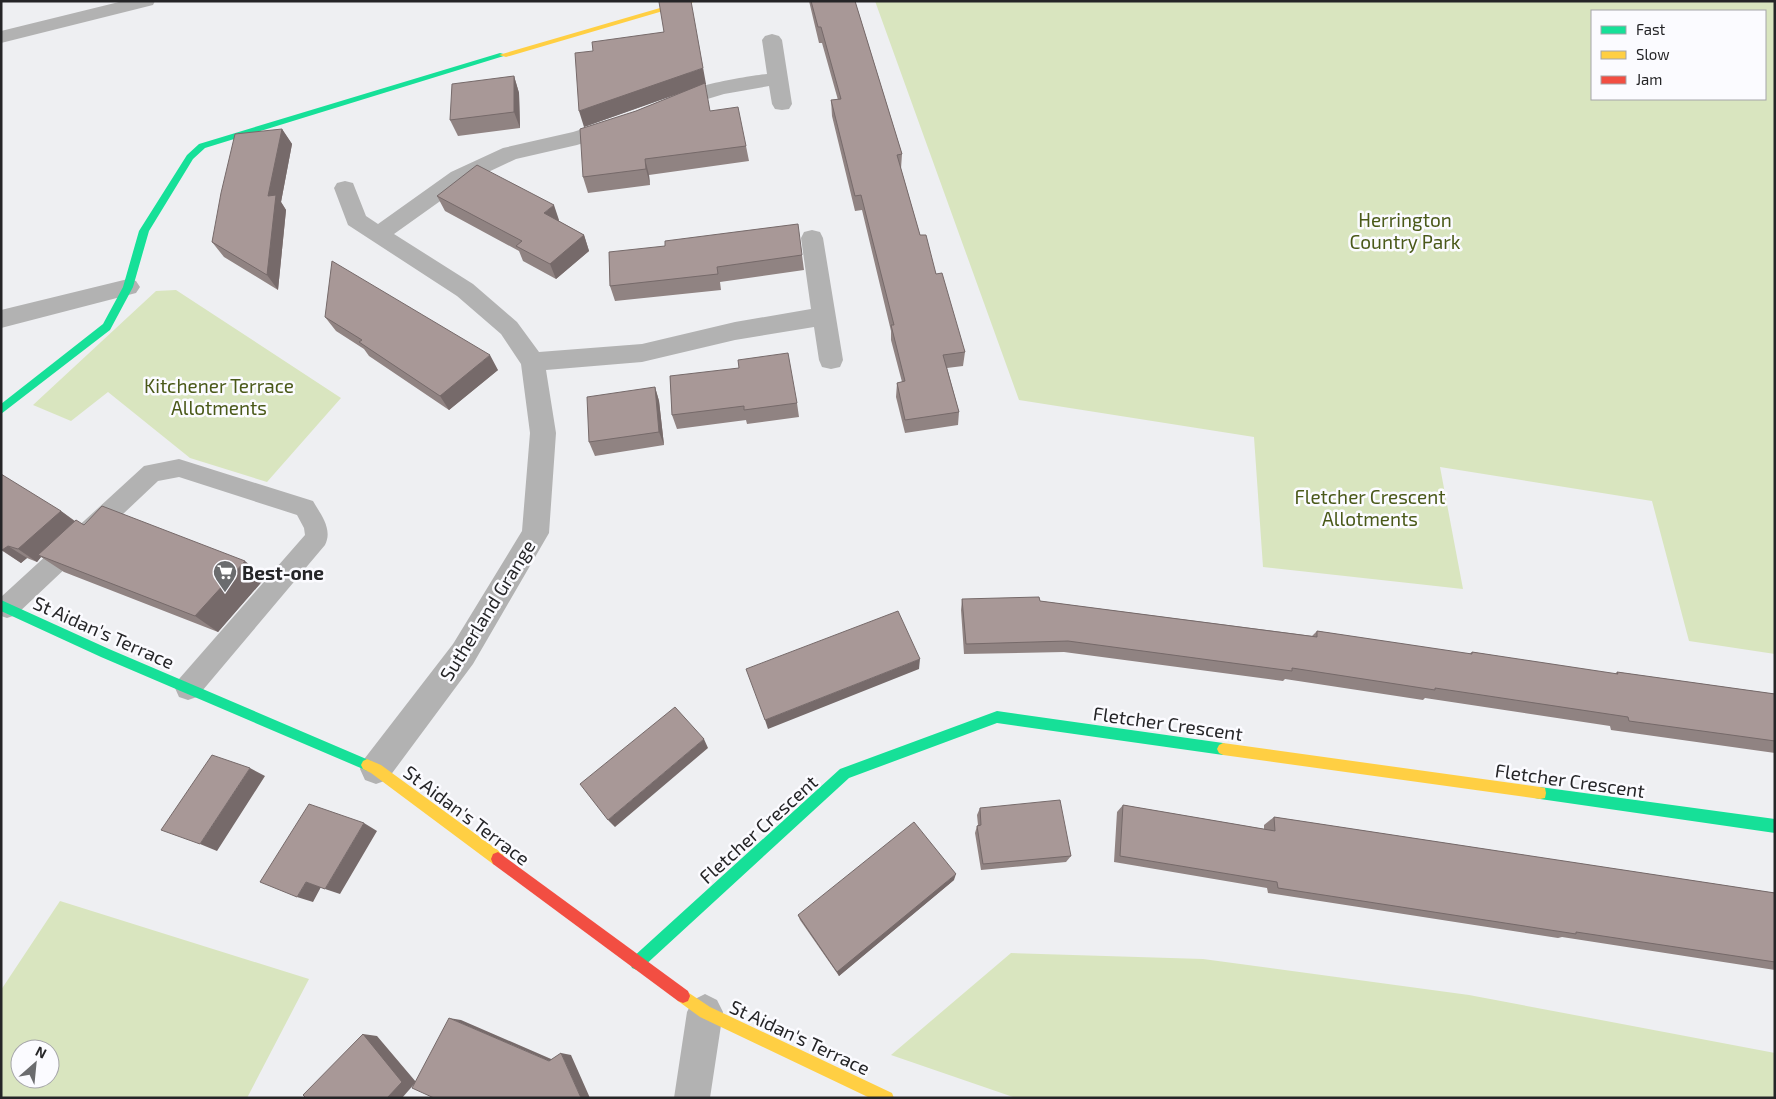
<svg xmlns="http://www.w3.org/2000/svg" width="1776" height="1099" font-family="'Exo 2',sans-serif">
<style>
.green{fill:#d9e5bf;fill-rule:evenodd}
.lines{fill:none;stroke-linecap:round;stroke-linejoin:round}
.lane{fill:#b2b2b2;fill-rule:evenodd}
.street{fill:#b2b2b2;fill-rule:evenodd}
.fast{fill:#16e098;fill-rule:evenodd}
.slow{fill:#ffcf43;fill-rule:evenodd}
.jam{fill:#f24e42;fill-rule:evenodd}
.wall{fill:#908382}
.shaded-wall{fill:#766a6a}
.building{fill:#a89897;stroke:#766a6a}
.labels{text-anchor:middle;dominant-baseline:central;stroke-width:5;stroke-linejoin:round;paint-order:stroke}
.park-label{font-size:19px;fill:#4a5919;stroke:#fbfbff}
.poi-label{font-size:19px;font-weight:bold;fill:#252527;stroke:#fbfbff;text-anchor:start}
.street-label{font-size:19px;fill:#252527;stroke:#fbfbff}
</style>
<rect width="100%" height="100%" fill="#eeeff2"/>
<!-- green -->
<path class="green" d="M 875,1 L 1775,1 L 1775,654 L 1689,641 L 1652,501 L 1440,467 L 1463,589 L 1263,567 L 1254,437 L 1019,400 ZM 1592,11 L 1765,11 L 1765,99 L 1592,99 Z
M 176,290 L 341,398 L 267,482 L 190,458 L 108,392 L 71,421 L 33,405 L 156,291 Z
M 60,901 L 309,979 L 247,1098 L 1,1098 L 1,990 ZM 20,1049 L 50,1049 L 50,1079 L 20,1079 Z
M 1011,953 L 1203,959 L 1469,995 L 1775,1053 L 1775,1098 L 1016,1098 L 891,1055 Z"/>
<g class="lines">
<!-- lane -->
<path class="lane" d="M 179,459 L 313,501 C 321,515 333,529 325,545 L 197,697 L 188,700 L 179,697 L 175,688 L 179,679 L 305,535 L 304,528 L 297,515 L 179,477 L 158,481 L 16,615 L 7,618 L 1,616 L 1,597 L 144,466 Z"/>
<!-- street -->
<path class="street" d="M 123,1 L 155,1 L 153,5 L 1,43 L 1,31 Z
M 772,34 L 779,36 L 782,40 L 792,104 L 789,109 L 782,110 L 775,109 L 772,104 L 769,86 L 724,94 L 671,110 L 664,109 L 661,104 C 671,89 747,76 767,74 L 762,40 L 765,36 Z
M 617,118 L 624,120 L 627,125 L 624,130 L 577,145 L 516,159 L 467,182 L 394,234 L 473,284 L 517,322 L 539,352 L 642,344 L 735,322 L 811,309 L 801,238 L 804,232 L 812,230 L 820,232 L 823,238 L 843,360 L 840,367 L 831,369 L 822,367 L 819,360 L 814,327 L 735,340 L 642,362 L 546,370 L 556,433 L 549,533 L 473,664 L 387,780 L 376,784 L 365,780 L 360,769 L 365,758 L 453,644 L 522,531 L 530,433 L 521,364 L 501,334 L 457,296 L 348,225 L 334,188 L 337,183 L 345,181 L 353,183 L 366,216 L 378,224 L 451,172 L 503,148 L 573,132 Z
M 128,279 L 136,281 L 140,287 L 136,293 L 1,328 L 1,310 Z
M 705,994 L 717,1000 L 723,1012 L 710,1098 L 674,1098 L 687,1012 L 693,1000 Z"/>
<!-- fast -->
<path class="fast" d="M 500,53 L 507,55 L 205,148 L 193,159 L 149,231 L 133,287 L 110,330 L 1,414 L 1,404 L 103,324 L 123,287 L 139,231 L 187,155 L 199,144 Z
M 1,600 L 109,649 L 371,761 L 373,765 L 371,769 L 367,771 L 363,769 L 101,657 L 1,611 Z
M 997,711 L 1223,743 L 1227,745 L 1229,749 L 1227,753 L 1223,755 L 997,723 L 849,778 L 642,968 L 637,970 L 632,968 L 630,963 L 632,958 L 840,769 Z
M 1540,787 L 1775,819 L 1775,833 L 1540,799 L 1535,798 L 1534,793 L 1535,788 Z"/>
<!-- slow -->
<path class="slow" d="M 684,1 L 697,1 L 506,57 L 499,55 Z
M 1223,743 L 1540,787 L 1545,788 L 1546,793 L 1545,798 L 1540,799 L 1223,755 L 1219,753 L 1217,749 L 1219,745 Z
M 367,759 L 381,765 L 503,854 L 505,859 L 503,864 L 498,866 L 493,864 L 371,773 L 363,769 L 361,765 L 363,761 Z
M 683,989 L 710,1007 L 892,1093 L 894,1098 L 870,1098 L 700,1017 L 678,1001 L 676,996 L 678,991 Z"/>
<!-- jam -->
<path class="jam" d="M 498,852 L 688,991 L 690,996 L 688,1001 L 683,1003 L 678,1001 L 493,864 L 491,859 L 493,854 Z"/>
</g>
<!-- wall -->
<path class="wall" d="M 809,1 L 855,1 L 902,154 L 901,169 L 920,235 L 936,274 L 965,352 L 963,366 L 947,368 L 959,412 L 958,425 L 905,433 L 896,397 L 897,383 L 902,382 L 891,340 L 891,331 L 862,210 L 855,211 L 832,116 L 831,100 L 838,100 L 822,43 L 819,43 Z
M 664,32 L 710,111 L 746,146 L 749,161 L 649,175 L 650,185 L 588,193 L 583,177 L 636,111 L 696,87 L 584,127 L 593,51 Z
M 514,76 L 519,93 L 520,128 L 458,136 L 450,120 Z
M 282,129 L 292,144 L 281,202 L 286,210 L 278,290 L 224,257 L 212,242 Z
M 437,196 L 559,220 L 559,221 L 584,235 L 589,251 L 556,279 L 523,261 L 519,251 L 445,211 Z
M 609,252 L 802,255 L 804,270 L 720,282 L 721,290 L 615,301 L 610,286 Z
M 325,317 L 498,370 L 449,410 L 369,356 L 364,349 L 336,331 Z
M 670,376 L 797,403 L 799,417 L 747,424 L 746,420 L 677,429 L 672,415 Z
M 655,387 L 659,401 L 664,445 L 595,456 L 589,442 Z
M 61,511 L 75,521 L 84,525 L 265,578 L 218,632 L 64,572 L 41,557 L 37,562 L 27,558 L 21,563 L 1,550 Z
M 962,599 L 1040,601 L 1312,636 L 1317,631 L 1469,654 L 1472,652 L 1615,674 L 1617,672 L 1775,694 L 1775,753 L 1611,730 L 1610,726 L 1425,698 L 1423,700 L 1285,679 L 1283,681 L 1064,652 L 964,654 L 961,610 Z
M 1123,805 L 1264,829 L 1264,825 L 1274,817 L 1775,893 L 1775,970 L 1562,937 L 1558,938 L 1268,893 L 1267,888 L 1114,862 L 1117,812 Z
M 980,808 L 1071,856 L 1066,862 L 981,870 L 975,833 L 977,826 L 978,825 L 977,815 Z
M 954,880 L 839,976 L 800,920 L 798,915 Z"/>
<!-- shaded-wall -->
<path class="shaded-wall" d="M 691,1 L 706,84 L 584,127 L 579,111 L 703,68 Z
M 514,76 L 519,93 L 520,128 L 514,112 Z
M 282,129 L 292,144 L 281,202 L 286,210 L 278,290 L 267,275 L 268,196 Z
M 645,159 L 649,175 L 650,185 L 646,169 Z
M 554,205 L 559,220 L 550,229 L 544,213 Z
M 584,235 L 589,251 L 556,279 L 550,264 Z
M 490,355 L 498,370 L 449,410 L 440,396 Z
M 655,387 L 659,401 L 664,445 L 659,432 Z
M 61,511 L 78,524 L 38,555 L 41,557 L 37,562 L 18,549 Z
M 8,546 L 27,558 L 21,563 L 2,550 Z
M 245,561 L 265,578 L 218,632 L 195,616 Z
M 920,659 L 919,669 L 768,729 L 765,720 Z
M 704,739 L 708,748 L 615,827 L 608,820 Z
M 250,768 L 265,776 L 217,851 L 200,844 Z
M 364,823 L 377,831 L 340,894 L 325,889 Z
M 956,874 L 954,880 L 839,976 L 837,972 Z
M 306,882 L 321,887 L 313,902 L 297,897 Z
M 449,1018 L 461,1020 L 558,1062 L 549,1061 Z
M 363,1034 L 377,1036 L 416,1082 L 402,1098 L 387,1098 Z
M 561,1053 L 571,1055 L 590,1098 L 581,1098 Z"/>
<!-- building -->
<path class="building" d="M 660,1 L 691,1 L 703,68 L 579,111 L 575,53 L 593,51 L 592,42 L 664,32 L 659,2 Z
M 811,1 L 855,1 L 902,154 L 897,155 L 920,235 L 926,235 L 936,274 L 942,273 L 965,352 L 943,355 L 959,412 L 905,420 L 897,383 L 905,381 L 891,325 L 894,325 L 861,195 L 855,196 L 831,100 L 841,99 L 821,27 L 818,27 Z
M 514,76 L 514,112 L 450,120 L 452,84 Z
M 705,83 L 710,111 L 738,107 L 746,146 L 645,159 L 646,169 L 583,177 L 580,129 L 636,111 Z
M 282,129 L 268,196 L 276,195 L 267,275 L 212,242 L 221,193 L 235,134 Z
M 477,165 L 554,205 L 544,213 L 584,235 L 550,264 L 516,246 L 522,241 L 437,196 Z
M 798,224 L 802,255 L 717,267 L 718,274 L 610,286 L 609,252 L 665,246 L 665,241 Z
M 332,261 L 490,355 L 440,396 L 359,342 L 362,340 L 325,317 Z
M 788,353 L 797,403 L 744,410 L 744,406 L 672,415 L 670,376 L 739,368 L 738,360 Z
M 655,387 L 659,432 L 589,442 L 587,397 Z
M 1,474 L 61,511 L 18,549 L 8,546 L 2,550 L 1,550 Z
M 102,506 L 245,561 L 195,616 L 38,555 L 76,520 L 84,525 Z
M 1039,597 L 1040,601 L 1317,637 L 1317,631 L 1472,654 L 1472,652 L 1618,674 L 1617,672 L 1775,694 L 1775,741 L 1629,721 L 1628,717 L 1435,688 L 1435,690 L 1292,668 L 1292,671 L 1068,641 L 966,644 L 962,599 Z
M 898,611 L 920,659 L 765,720 L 746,669 Z
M 675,707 L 704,739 L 608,820 L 580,784 Z
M 212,755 L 250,768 L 200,844 L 161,830 Z
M 1060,800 L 1071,856 L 983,864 L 977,826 L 981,825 L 980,808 Z
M 309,804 L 364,823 L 325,889 L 306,882 L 297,897 L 260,882 Z
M 1123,805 L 1275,831 L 1274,817 L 1775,893 L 1775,962 L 1576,932 L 1576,934 L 1278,888 L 1277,882 L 1120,856 Z
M 914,822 L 956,874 L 837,972 L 798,915 Z
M 449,1018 L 549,1061 L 561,1053 L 581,1098 L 434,1098 L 412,1088 Z
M 363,1034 L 402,1082 L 387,1098 L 306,1098 L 303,1095 Z"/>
<!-- icons -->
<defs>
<g id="supermarket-pin" transform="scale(1.25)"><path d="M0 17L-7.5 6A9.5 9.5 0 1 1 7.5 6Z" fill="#6b6c6e" stroke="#fbfbff"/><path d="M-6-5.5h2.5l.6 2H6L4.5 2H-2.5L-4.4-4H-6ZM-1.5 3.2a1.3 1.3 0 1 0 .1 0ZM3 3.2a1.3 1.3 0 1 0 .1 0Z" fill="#fff"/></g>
</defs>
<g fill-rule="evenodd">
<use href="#supermarket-pin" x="225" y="572"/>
</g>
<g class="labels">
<!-- park labels -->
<g class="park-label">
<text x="1405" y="219">Herrington<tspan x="1405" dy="22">Country Park</tspan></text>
<text x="219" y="385">Kitchener Terrace<tspan x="219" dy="22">Allotments</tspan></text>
<text x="1370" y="496">Fletcher Crescent<tspan x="1370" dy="22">Allotments</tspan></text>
</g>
<!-- poi labels -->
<g class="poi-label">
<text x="242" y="572">Best-one</text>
</g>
<!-- street labels -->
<g class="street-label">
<text transform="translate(487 610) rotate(-58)">Sutherland Grange</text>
<text transform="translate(104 632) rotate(24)">St Aidan's Terrace</text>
<text transform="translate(1168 723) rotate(8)">Fletcher Crescent</text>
<text transform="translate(1570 780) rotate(8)">Fletcher Crescent</text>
<text transform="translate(467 815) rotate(37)">St Aidan's Terrace</text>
<text transform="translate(758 829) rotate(-42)">Fletcher Crescent</text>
<text transform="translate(800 1037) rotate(25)">St Aidan's Terrace</text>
</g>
</g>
<!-- border -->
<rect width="1776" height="1099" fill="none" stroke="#252527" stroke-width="5"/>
<!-- legend -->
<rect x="1591" y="10" width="175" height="90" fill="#fbfbff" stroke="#a5a5a9"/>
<rect x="1601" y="26" width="25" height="8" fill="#16e098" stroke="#a5a5a9"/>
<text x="1636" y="35" font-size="15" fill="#252527">Fast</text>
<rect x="1601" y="51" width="25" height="8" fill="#ffcf43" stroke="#a5a5a9"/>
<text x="1636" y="60" font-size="15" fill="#252527">Slow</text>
<rect x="1601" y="76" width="25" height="8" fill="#f24e42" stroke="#a5a5a9"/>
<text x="1636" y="85" font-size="15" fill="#252527">Jam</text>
<!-- north arrow -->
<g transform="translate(35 1064) rotate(27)"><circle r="24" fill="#fbfbff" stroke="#a5a5a9"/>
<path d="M0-4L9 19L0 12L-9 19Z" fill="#6b6c6e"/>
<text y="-8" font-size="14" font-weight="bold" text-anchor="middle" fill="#252527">N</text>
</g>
</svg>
